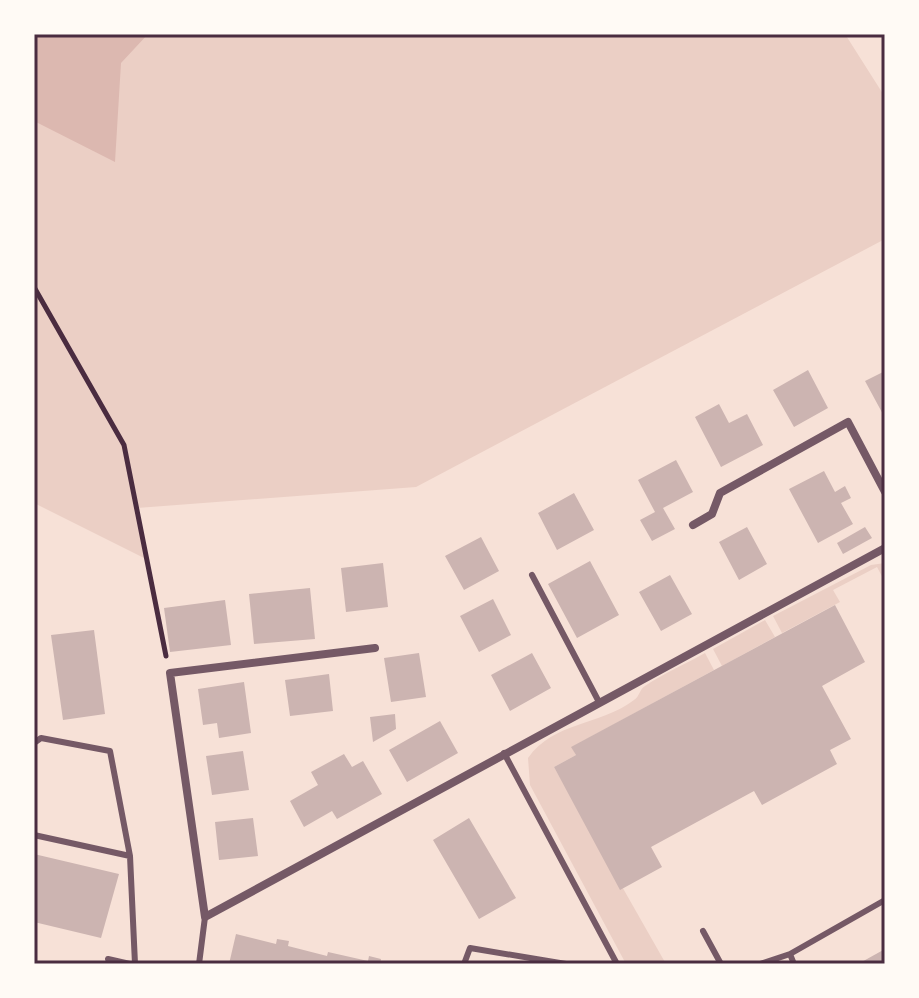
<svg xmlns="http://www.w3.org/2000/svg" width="919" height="998" font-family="Bitter,serif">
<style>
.green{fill:#ebcfc5}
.water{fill:#dcb8b0}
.building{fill:#ccb4b1}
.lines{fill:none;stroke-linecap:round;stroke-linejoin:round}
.path{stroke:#4a2c40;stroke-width:5}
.service{stroke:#755966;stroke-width:6}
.minor{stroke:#755966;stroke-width:8}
.neatline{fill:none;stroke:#4a2c40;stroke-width:3}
</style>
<rect width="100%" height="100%" fill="#f7e1d7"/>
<!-- green -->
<path class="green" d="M 34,34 L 845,34 L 885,97 L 885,239 L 416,487 L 137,508 L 146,559 L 34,503 Z
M 885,563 L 885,582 L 877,567 L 833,590 L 840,602 L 782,633 L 773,616 L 871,565 Z
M 765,620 L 775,637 L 722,666 L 713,649 Z
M 705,653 L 714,670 L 572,747 L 576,755 L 554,767 L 666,964 L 626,964 L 530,785 L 528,758 C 554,721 600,726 634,700 C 640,696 639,690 645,686 C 664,673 686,664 705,653 Z"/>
<!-- water -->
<path class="water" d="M 34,34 L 148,34 L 121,63 L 115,162 L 34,121 Z"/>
<!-- building -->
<path class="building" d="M 808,370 L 828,408 L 794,427 L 773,390 Z
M 885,371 L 885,418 L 865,381 Z
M 719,404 L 729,423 L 747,414 L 763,445 L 721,467 L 695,417 Z
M 676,460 L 693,492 L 663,508 L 675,529 L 652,541 L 640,520 L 655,512 L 638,480 Z
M 824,471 L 835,492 L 845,486 L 851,498 L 841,503 L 853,524 L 818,543 L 789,489 Z
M 574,493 L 594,530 L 557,550 L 538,513 Z
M 747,527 L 767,564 L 739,580 L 719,542 Z
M 865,527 L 872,538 L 843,554 L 837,543 Z
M 481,537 L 499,571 L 464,590 L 445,556 Z
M 590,561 L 619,615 L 577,638 L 548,584 Z
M 383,563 L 388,607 L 346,612 L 341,568 Z
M 670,575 L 692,614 L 661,631 L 639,592 Z
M 310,588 L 315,639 L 254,644 L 249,594 Z
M 493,599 L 511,635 L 479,652 L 460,616 Z
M 225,600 L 231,645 L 170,652 L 164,608 Z
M 835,605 L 865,662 L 822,686 L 851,739 L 830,750 L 837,764 L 762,805 L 754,791 L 651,847 L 662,867 L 620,890 L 554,767 L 576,755 L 571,747 Z
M 94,630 L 105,714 L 63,720 L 51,635 Z
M 419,653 L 426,697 L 391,702 L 384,658 Z
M 532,653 L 551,688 L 510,711 L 491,675 Z
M 329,674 L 333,711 L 290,716 L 285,680 Z
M 244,682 L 251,733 L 219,738 L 217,723 L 203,725 L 198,689 Z
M 395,714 L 396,729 L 373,742 L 370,717 Z
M 440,721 L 458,753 L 407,782 L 389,750 Z
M 243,751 L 249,790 L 212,795 L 206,756 Z
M 344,754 L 352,767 L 363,761 L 382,794 L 337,819 L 332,811 L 304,827 L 290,801 L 318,785 L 311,772 Z
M 253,818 L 258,856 L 219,860 L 215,822 Z
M 469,818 L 516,898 L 479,919 L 433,840 Z
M 34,854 L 119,874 L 101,938 L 34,922 Z
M 236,934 L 276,944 L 277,939 L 289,941 L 288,946 L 327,956 L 328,952 L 368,961 L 369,956 L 381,959 L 380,964 L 229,964 Z
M 885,949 L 885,964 L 858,964 Z"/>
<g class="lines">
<!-- path -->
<path class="path" d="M 34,287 L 124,445 L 166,656"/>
<!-- service -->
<path class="service" d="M 532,575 L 599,702
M 34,743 L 41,738 L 110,751 L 130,856 L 135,964
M 504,753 L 617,964
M 34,835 L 130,856
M 703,931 L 721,964
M 108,959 L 130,964
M 199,964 L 205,917
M 464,964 L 470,948 L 566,964
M 760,964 L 790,954
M 794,964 L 790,954 L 885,900"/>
<!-- minor -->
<path class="minor" d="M 693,525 L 712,514 L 720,493 L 848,422 L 885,492
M 375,648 L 170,673 L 205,917 L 885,548"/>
</g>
<!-- border -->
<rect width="919" height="998" fill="none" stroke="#fffaf5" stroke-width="72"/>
<rect x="36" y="36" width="847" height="926" class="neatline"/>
</svg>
